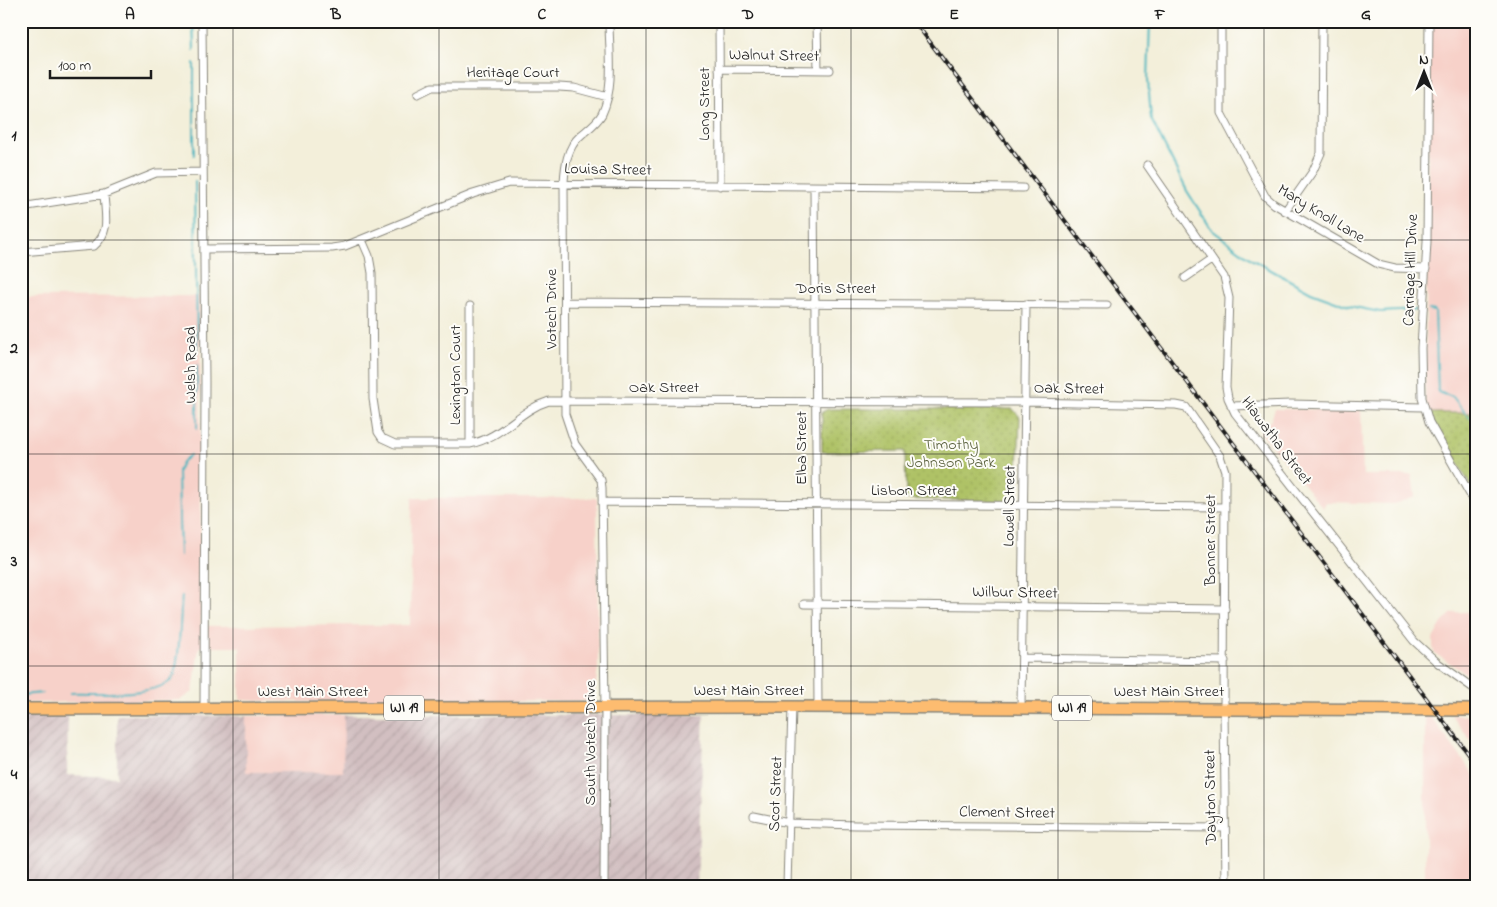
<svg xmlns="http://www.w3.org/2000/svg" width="1497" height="907" font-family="'Indie Flower',sans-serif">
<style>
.built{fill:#f7d1c9}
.industrial{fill:url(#industrial-furrows)}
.green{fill:url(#green-dots);stroke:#666f41}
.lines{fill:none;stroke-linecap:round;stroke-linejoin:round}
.stream{stroke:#47b6c0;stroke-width:2}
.minor-casing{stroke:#88867b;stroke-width:9}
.primary-casing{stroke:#88867b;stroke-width:14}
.minor{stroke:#fff;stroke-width:7}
.primary{stroke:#fdbc70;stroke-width:11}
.rail-casing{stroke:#1c1c1c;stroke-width:4}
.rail{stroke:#fdfcf7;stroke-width:2;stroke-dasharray:5.5;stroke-linecap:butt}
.grid{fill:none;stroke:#1c1c1c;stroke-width:1;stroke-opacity:0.55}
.labels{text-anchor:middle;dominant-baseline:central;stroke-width:4;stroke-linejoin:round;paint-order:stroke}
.shield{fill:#fdfcf7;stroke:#605f5e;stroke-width:1}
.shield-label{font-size:15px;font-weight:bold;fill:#1c1c1c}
.street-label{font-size:16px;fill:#1c1c1c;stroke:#fdfcf7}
.park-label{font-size:16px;fill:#575e3a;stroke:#fdfcf7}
.neatline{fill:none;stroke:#1c1c1c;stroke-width:2}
.grid-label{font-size:16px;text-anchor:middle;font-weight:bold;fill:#1c1c1c}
</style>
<defs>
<pattern id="industrial-furrows" width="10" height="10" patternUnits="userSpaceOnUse" patternTransform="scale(1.25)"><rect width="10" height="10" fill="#d2bfc1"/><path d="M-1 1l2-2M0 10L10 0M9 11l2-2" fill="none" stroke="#b4a4a5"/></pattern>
<pattern id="green-dots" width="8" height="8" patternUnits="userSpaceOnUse" patternTransform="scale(1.25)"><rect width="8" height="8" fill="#afc266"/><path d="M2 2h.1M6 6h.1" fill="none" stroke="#96a658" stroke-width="1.8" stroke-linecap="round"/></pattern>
</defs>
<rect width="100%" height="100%" fill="#fdfcf7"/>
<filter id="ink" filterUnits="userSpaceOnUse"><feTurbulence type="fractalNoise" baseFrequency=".02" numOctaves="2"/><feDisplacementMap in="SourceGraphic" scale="10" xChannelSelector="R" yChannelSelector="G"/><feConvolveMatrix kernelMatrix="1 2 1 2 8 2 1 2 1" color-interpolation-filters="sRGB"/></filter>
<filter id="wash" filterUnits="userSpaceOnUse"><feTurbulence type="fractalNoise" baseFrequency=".0096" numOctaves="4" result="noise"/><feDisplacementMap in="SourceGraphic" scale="20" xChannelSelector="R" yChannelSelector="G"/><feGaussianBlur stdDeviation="1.12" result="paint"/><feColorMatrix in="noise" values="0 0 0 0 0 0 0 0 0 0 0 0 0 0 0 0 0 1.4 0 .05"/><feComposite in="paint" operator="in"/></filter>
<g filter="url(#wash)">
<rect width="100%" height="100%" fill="#f3efda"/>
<!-- built -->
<path class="built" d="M 1430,21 L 1476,21 L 1476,413 L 1429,413 L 1425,398 Z
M 200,296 L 201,626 L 410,625 L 412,498 L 597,498 L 598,668 L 593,701 L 307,702 L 240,700 L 240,647 L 199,647 L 193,692 L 180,700 L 21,703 L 21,297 Z
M 1275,409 L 1361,410 L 1363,475 L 1412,475 L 1415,497 L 1394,504 L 1326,502 L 1323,508 L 1260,432 L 1271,420 Z
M 1463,612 L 1476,613 L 1476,680 L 1434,653 L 1433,647 L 1433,639 L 1442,623 L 1452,613 Z
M 344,715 L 344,772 L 246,772 L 246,716 Z
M 1451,715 L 1476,716 L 1476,747 Z
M 1425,716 L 1430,716 L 1476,777 L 1476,886 L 1425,886 Z"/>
<!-- industrial -->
<path class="industrial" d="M 68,715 L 67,775 L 117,777 L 117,715 L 246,716 L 246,772 L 343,772 L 344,715 L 704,715 L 697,886 L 28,886 L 28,881 L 21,878 L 21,716 Z"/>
<!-- green -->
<path class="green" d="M 828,409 L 1013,409 L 1020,417 L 1017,497 L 1005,501 L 906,499 L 905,451 L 822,452 L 822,412 Z
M 1429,413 L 1476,413 L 1476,495 Z"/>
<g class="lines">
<!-- stream -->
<path class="stream" d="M 193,21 L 194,50
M 1150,21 L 1148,80 L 1151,119 L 1187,191 L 1212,230 L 1251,259 L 1311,292 L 1349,306 L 1380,312 L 1417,310
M 194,63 L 194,155
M 195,181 L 197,352
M 1429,310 L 1435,311 L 1438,392 L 1453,397 L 1467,415 L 1476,422
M 197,366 L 197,429
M 180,555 L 178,471 L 182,462 L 190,455
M 70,693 C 92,692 158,697 172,679 C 180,668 180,612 182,596
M 21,695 L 43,693"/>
</g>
</g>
<g filter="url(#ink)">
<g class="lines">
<!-- minor casing -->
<g class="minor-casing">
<path id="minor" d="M 202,21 L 205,382 L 204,709
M 719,21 L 720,186
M 817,21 L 818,70
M 1221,21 L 1221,113 L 1265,196 L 1274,204 L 1378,264 L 1395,268 L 1426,269
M 1429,21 L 1427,242 L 1421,348 L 1422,398 L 1429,422 L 1476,505
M 719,69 L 830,70
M 418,94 L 432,87 L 559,87 L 574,88 L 608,97
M 1147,165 L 1224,277 L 1229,298 L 1226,387 L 1228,398 L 1235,413 L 1414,641 L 1438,663 L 1476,690
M 814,188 L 818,707
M 21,207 L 104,194 L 156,173 L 203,172
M 1285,211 L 1313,171 L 1321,153 L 1322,21
M 362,240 L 369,256 L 372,273 L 373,399 L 378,432 L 382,438 L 395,444 L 470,444 C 502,438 519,410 549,401 L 1025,402 L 1176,405 L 1186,407 L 1220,456 L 1225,471 L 1224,709 L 1226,886
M 204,249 L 332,248 L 345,246 L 473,194 L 509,183 L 1023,188
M 21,252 L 94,246 C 111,232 105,215 104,194
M 1185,278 L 1211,260
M 565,302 L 1107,305
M 470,306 L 470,444
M 1231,406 L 1290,404 L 1423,407
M 602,502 L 1225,507
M 804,604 L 1225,609
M 1022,658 L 1225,661
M 1021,707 L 1026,304
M 754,816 L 789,823 L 856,825 L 1225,828
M 604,886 L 605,707 L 602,488 L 601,480 L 575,444 L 565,414 L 564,182 C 565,165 567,148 580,136 C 588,129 597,123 602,114 C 615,87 609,50 609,21
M 787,886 L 792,707"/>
</g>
<!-- primary casing -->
<g class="primary-casing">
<path id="primary" d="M 21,709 L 792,707 L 1476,710"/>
</g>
<!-- minor -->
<use href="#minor" class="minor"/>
<!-- primary -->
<use href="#primary" class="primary"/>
<!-- rail casing -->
<g class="rail-casing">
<path id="rail" d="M 914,21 L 1476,764"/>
</g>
<!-- rail -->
<use href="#rail" class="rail"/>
</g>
</g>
<!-- grid -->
<path class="grid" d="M 233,21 L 233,886M 439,21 L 439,886M 646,21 L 646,886M 851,21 L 851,886M 1058,21 L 1058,886M 1264,21 L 1264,886M 21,240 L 1476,240M 21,454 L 1476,454M 21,666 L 1476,666"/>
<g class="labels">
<!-- shield labels -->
<g class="shield">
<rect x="384" y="695.5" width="40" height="25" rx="4"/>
<rect x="1052" y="695.5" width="40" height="25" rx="4"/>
</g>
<g class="shield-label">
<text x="404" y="708">WI 19</text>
<text x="1072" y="708">WI 19</text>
</g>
<!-- street labels -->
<g class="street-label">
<text transform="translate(774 56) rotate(1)">Walnut Street</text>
<text x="513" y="73">Heritage Court</text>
<text transform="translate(705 104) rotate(-90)">Long Street</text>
<text transform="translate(608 170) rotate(1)">Louisa Street</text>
<text transform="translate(1321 214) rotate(31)">Mary Knoll Lane</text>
<text transform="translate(1411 270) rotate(-88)">Carriage Hill Drive</text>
<text x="836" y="289">Doris Street</text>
<text transform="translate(552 309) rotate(-90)">Votech Drive</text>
<text transform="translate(191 365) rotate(-90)">Welsh Road</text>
<text transform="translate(456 375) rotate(-90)">Lexington Court</text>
<text x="664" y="388">Oak Street</text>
<text transform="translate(1069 389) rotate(1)">Oak Street</text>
<text transform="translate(1276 441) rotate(53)">Hiawatha Street</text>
<text transform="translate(802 448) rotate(-90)">Elba Street</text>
<text x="914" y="491">Lisbon Street</text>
<text transform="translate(1010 506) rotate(-89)">Lowell Street</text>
<text transform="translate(1211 540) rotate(-90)">Bonner Street</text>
<text transform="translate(1015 593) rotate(1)">Wilbur Street</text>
<text x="749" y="691">West Main Street</text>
<text x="313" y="692">West Main Street</text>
<text x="1169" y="692">West Main Street</text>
<text transform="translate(591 743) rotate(-90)">South Votech Drive</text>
<text transform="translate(776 794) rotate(-88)">Scot Street</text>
<text transform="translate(1211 797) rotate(-91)">Dayton Street</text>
<text transform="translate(1007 813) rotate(1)">Clement Street</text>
</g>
<!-- park labels -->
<g class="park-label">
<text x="951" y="445">Timothy<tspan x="951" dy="18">Johnson Park</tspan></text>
</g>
</g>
<!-- margin -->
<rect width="1497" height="907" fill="none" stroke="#fdfcf7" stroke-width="55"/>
<!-- north arrow -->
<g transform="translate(1424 72)" stroke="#fdfcf7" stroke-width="4" paint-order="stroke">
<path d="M0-4L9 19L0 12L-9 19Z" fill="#1c1c1c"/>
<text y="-8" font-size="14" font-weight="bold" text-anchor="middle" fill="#1c1c1c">N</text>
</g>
<!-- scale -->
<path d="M50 70v8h101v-8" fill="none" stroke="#1c1c1c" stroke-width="2.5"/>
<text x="58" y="70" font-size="15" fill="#1c1c1c" stroke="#fdfcf7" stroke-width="4" paint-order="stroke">100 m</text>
<rect x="28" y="28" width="1442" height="852" class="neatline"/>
<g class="grid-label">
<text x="130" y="19">A</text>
<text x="336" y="19">B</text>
<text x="542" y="19">C</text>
<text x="748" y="19">D</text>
<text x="954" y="19">E</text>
<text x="1160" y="19">F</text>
<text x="1366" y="19">G</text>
<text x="14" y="140">1</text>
<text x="14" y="353">2</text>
<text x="14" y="566">3</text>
<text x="14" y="779">4</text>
</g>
</svg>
